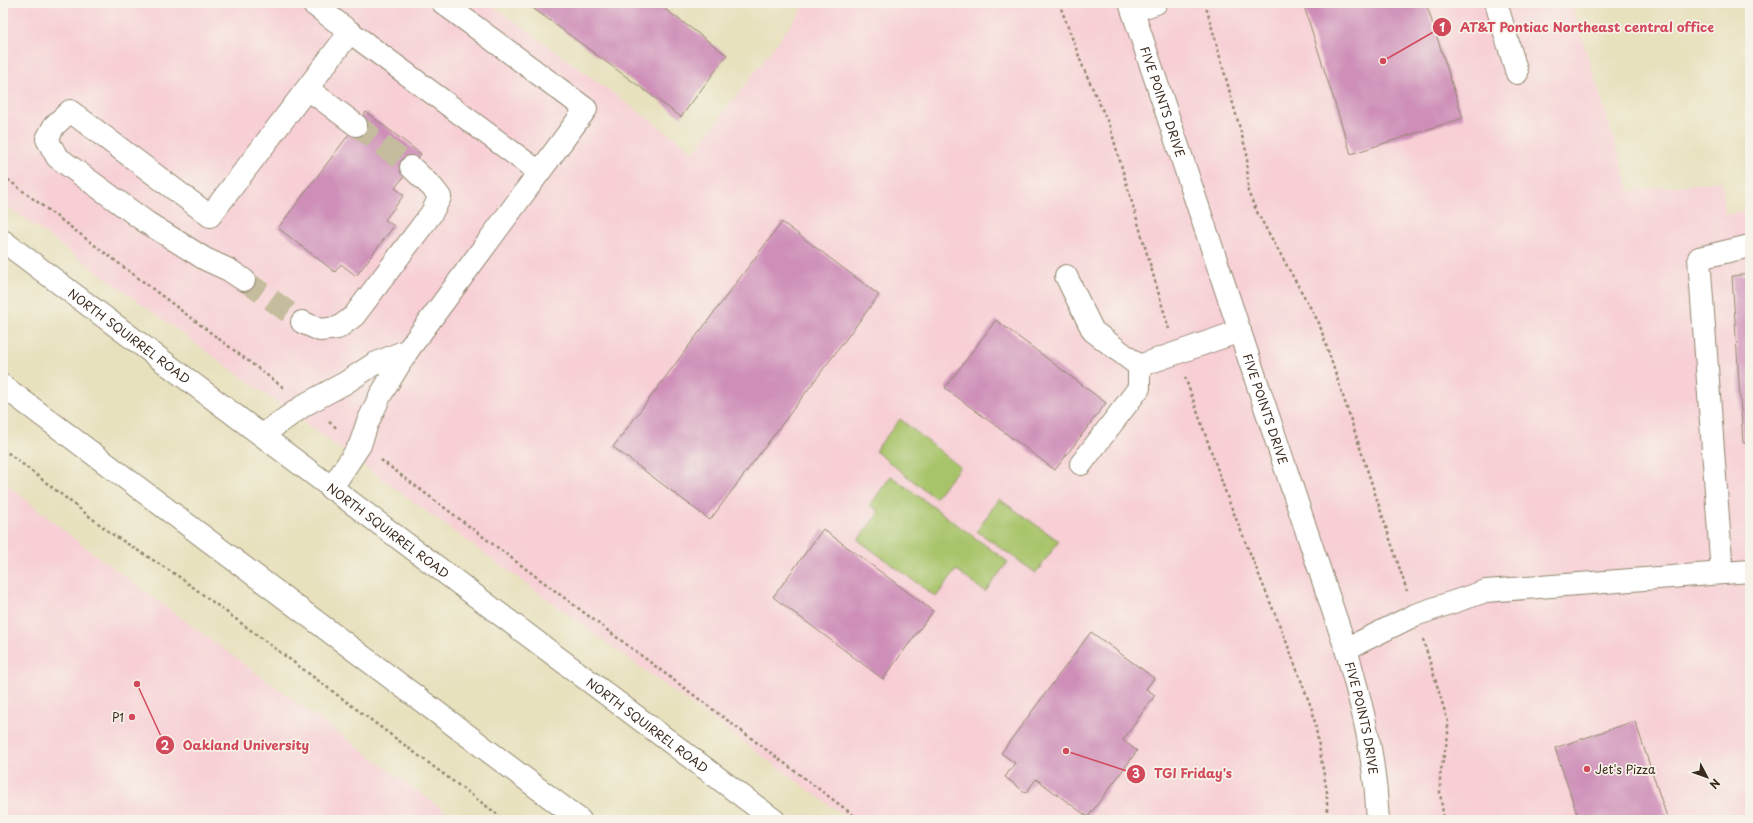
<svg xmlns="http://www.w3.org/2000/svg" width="1753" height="823" font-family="'Playpen Sans',sans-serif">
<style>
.built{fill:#f7cfd5}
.green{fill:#a8c46a;stroke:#727744}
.building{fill:#ce8eb8}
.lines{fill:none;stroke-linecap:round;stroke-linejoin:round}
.minor-tunnel{stroke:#c5bc9e;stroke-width:22;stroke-dasharray:22 11;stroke-linecap:butt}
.minor-casing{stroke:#91866e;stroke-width:24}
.major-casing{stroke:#91866e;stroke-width:24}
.path{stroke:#91866e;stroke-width:2.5;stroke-dasharray:3 3;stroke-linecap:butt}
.minor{stroke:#fff;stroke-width:22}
.major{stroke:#fff;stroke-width:22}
.poi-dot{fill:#d1495b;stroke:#f7f3e8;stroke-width:1.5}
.labels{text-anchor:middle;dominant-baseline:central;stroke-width:3.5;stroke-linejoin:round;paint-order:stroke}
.street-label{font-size:12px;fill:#3b2a1e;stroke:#f7f3e8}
.poi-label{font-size:12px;fill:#3b2a1e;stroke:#f7f3e8;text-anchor:end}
.leader{fill:none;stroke:#d1495b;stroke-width:1.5}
.callout-dot{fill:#d1495b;stroke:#f7f3e8;stroke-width:1.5}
.mark-label{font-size:12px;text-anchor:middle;font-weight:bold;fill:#fff}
.callout-label{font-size:13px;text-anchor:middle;font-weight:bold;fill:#d1495b;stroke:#f7f3e8;stroke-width:3.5;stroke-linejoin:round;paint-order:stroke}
</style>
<rect width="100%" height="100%" fill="#f7f3e8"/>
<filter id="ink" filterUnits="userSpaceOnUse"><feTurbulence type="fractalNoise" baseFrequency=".025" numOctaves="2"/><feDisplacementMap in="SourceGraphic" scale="8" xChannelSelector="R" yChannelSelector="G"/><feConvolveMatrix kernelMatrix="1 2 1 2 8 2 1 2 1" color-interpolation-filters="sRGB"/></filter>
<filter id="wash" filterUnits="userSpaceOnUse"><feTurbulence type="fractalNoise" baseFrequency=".012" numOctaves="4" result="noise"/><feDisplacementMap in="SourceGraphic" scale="16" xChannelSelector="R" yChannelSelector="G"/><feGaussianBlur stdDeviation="0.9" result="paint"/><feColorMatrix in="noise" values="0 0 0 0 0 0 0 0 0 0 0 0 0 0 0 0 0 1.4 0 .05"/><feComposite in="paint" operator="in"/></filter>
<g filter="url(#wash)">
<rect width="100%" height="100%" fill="#e7e1be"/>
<!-- built -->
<path class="built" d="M 3,3 L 489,3 L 694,152 L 807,3 L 1571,3 L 1630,191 L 1722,181 L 1725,215 L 1750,209 L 1750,820 L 850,820 L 3,203 Z
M 3,482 L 86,548 L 457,820 L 3,820 Z"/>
<!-- green -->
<path class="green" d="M 900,419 L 960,467 L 935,498 L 875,451 Z
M 891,476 L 1008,562 L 985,592 L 956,570 L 936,597 L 858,540 L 879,512 L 870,505 Z
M 999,499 L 1059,541 L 1036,573 L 977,531 Z"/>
<g id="blocks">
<!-- building -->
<path class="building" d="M 526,3 L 657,3 L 727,55 L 681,117 Z
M 1303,3 L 1426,3 L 1463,118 L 1351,154 Z
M 366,112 L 421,154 L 395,188 L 404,195 L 385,220 L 394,226 L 356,276 L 341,264 L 335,272 L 278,228 Z
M 782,222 L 879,295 L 710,520 L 613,447 Z
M 1750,274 L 1750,442 L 1743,443 L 1732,276 Z
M 996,320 L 1106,403 L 1055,470 L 945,388 Z
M 823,529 L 933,611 L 883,679 L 773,597 Z
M 1091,632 L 1154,678 L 1146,689 L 1155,695 L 1123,740 L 1137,751 L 1088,817 L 1036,779 L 1026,793 L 1005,777 L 1015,763 L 1001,753 Z
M 1635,721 L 1668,820 L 1579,820 L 1555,748 Z"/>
</g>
</g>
<g filter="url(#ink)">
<use href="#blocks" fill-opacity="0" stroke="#91866e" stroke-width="1"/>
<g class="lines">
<!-- minor-tunnel -->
<path class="minor-tunnel" d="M 356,125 L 411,167
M 244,280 L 302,322"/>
<!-- minor casing -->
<g class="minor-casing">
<g id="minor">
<path id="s1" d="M 1130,3 L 1346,649 C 1363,708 1375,758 1378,820"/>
<path d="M 1496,3 L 1517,73"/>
<path d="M 1133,11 L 1156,3"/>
<path d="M 350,32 L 539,172"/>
<path d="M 308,89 L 356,125"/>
<path d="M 1066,276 L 1093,331 L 1139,366 L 1240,331"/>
<path d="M 244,280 L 229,270 L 205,259 L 146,222 L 57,157 L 47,139 L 54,126 L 70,111 L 210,216 L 350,32 L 312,3"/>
<path d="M 302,322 L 320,330 L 338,328 L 354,316 L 431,214 L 440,197 L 433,188 L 411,167"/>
<path d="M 262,435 L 306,404 L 345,383 L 374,364 L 408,350"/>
<path d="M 1081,464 L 1139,388 L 1139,366"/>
<path d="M 331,489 L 360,445 L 367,424 L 380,396 L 408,350 L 586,109 L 443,3"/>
<path d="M 1722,573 L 1699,258 L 1750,246"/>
<path d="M 1346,649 L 1415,615 L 1486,591 L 1750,571"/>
</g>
</g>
<!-- major casing -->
<g class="major-casing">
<g id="major">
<path id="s2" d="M 3,241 L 774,820"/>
<path d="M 3,386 L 580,820"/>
</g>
</g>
<!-- path -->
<path class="path" d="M 1059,3 L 1083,67 L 1110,127 L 1169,329
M 1205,3 L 1247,154 L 1248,192 L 1258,214 L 1319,323 L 1407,591
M 3,176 L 284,388
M 1185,377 L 1228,499 L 1286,641 L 1313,712 L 1327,792 L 1327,820
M 329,422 L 338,429
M 3,449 L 112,534 L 178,576 L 505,820
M 381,460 L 860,820
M 1423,639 L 1448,722 L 1448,736 L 1440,775 L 1440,793 L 1444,820"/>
<!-- minor -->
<use href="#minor" class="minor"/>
<!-- major -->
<use href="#major" class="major"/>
</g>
</g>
<!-- markers -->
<g class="poi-dot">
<circle cx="132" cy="717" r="4"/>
<circle cx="1587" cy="769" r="4"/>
</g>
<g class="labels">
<!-- street labels -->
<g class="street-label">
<text stroke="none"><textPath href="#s1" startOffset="104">FIVE POINTS DRIVE</textPath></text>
<text stroke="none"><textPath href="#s2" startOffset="158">NORTH SQUIRREL ROAD</textPath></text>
<text stroke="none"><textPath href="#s1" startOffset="428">FIVE POINTS DRIVE</textPath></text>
<text stroke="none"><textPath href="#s2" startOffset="482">NORTH SQUIRREL ROAD</textPath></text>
<text stroke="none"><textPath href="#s1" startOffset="752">FIVE POINTS DRIVE</textPath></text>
<text stroke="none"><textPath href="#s2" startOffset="806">NORTH SQUIRREL ROAD</textPath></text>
</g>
<!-- poi labels -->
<g class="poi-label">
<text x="124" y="717">P1</text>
<text x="1595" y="769" text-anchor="start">Jet's Pizza</text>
</g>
</g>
<!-- callouts -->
<path class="leader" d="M1383 61L1442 27M137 684L165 745M1066 751L1136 774"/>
<g class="callout-dot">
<circle cx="1383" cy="61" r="4"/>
<circle cx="137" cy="684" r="4"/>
<circle cx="1066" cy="751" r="4"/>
<circle cx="1442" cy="27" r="10"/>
<circle cx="165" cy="745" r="10"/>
<circle cx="1136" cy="774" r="10"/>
</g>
<g class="mark-label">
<text x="1442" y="32">1</text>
<text x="165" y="750">2</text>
<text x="1136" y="778">3</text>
</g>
<g class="callout-label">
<text x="1587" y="32">AT&amp;T Pontiac Northeast central office</text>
<text x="246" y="750">Oakland University</text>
<text x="1193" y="778">TGI Friday's</text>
</g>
<!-- margin -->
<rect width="1753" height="823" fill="none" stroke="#f7f3e8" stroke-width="16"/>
<!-- north arrow -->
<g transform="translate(1707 777) rotate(131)" stroke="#f7f3e8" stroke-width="3" paint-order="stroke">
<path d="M0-3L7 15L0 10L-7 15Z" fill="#3b2a1e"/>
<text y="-6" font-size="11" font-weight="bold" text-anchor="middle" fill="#3b2a1e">N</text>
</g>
</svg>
